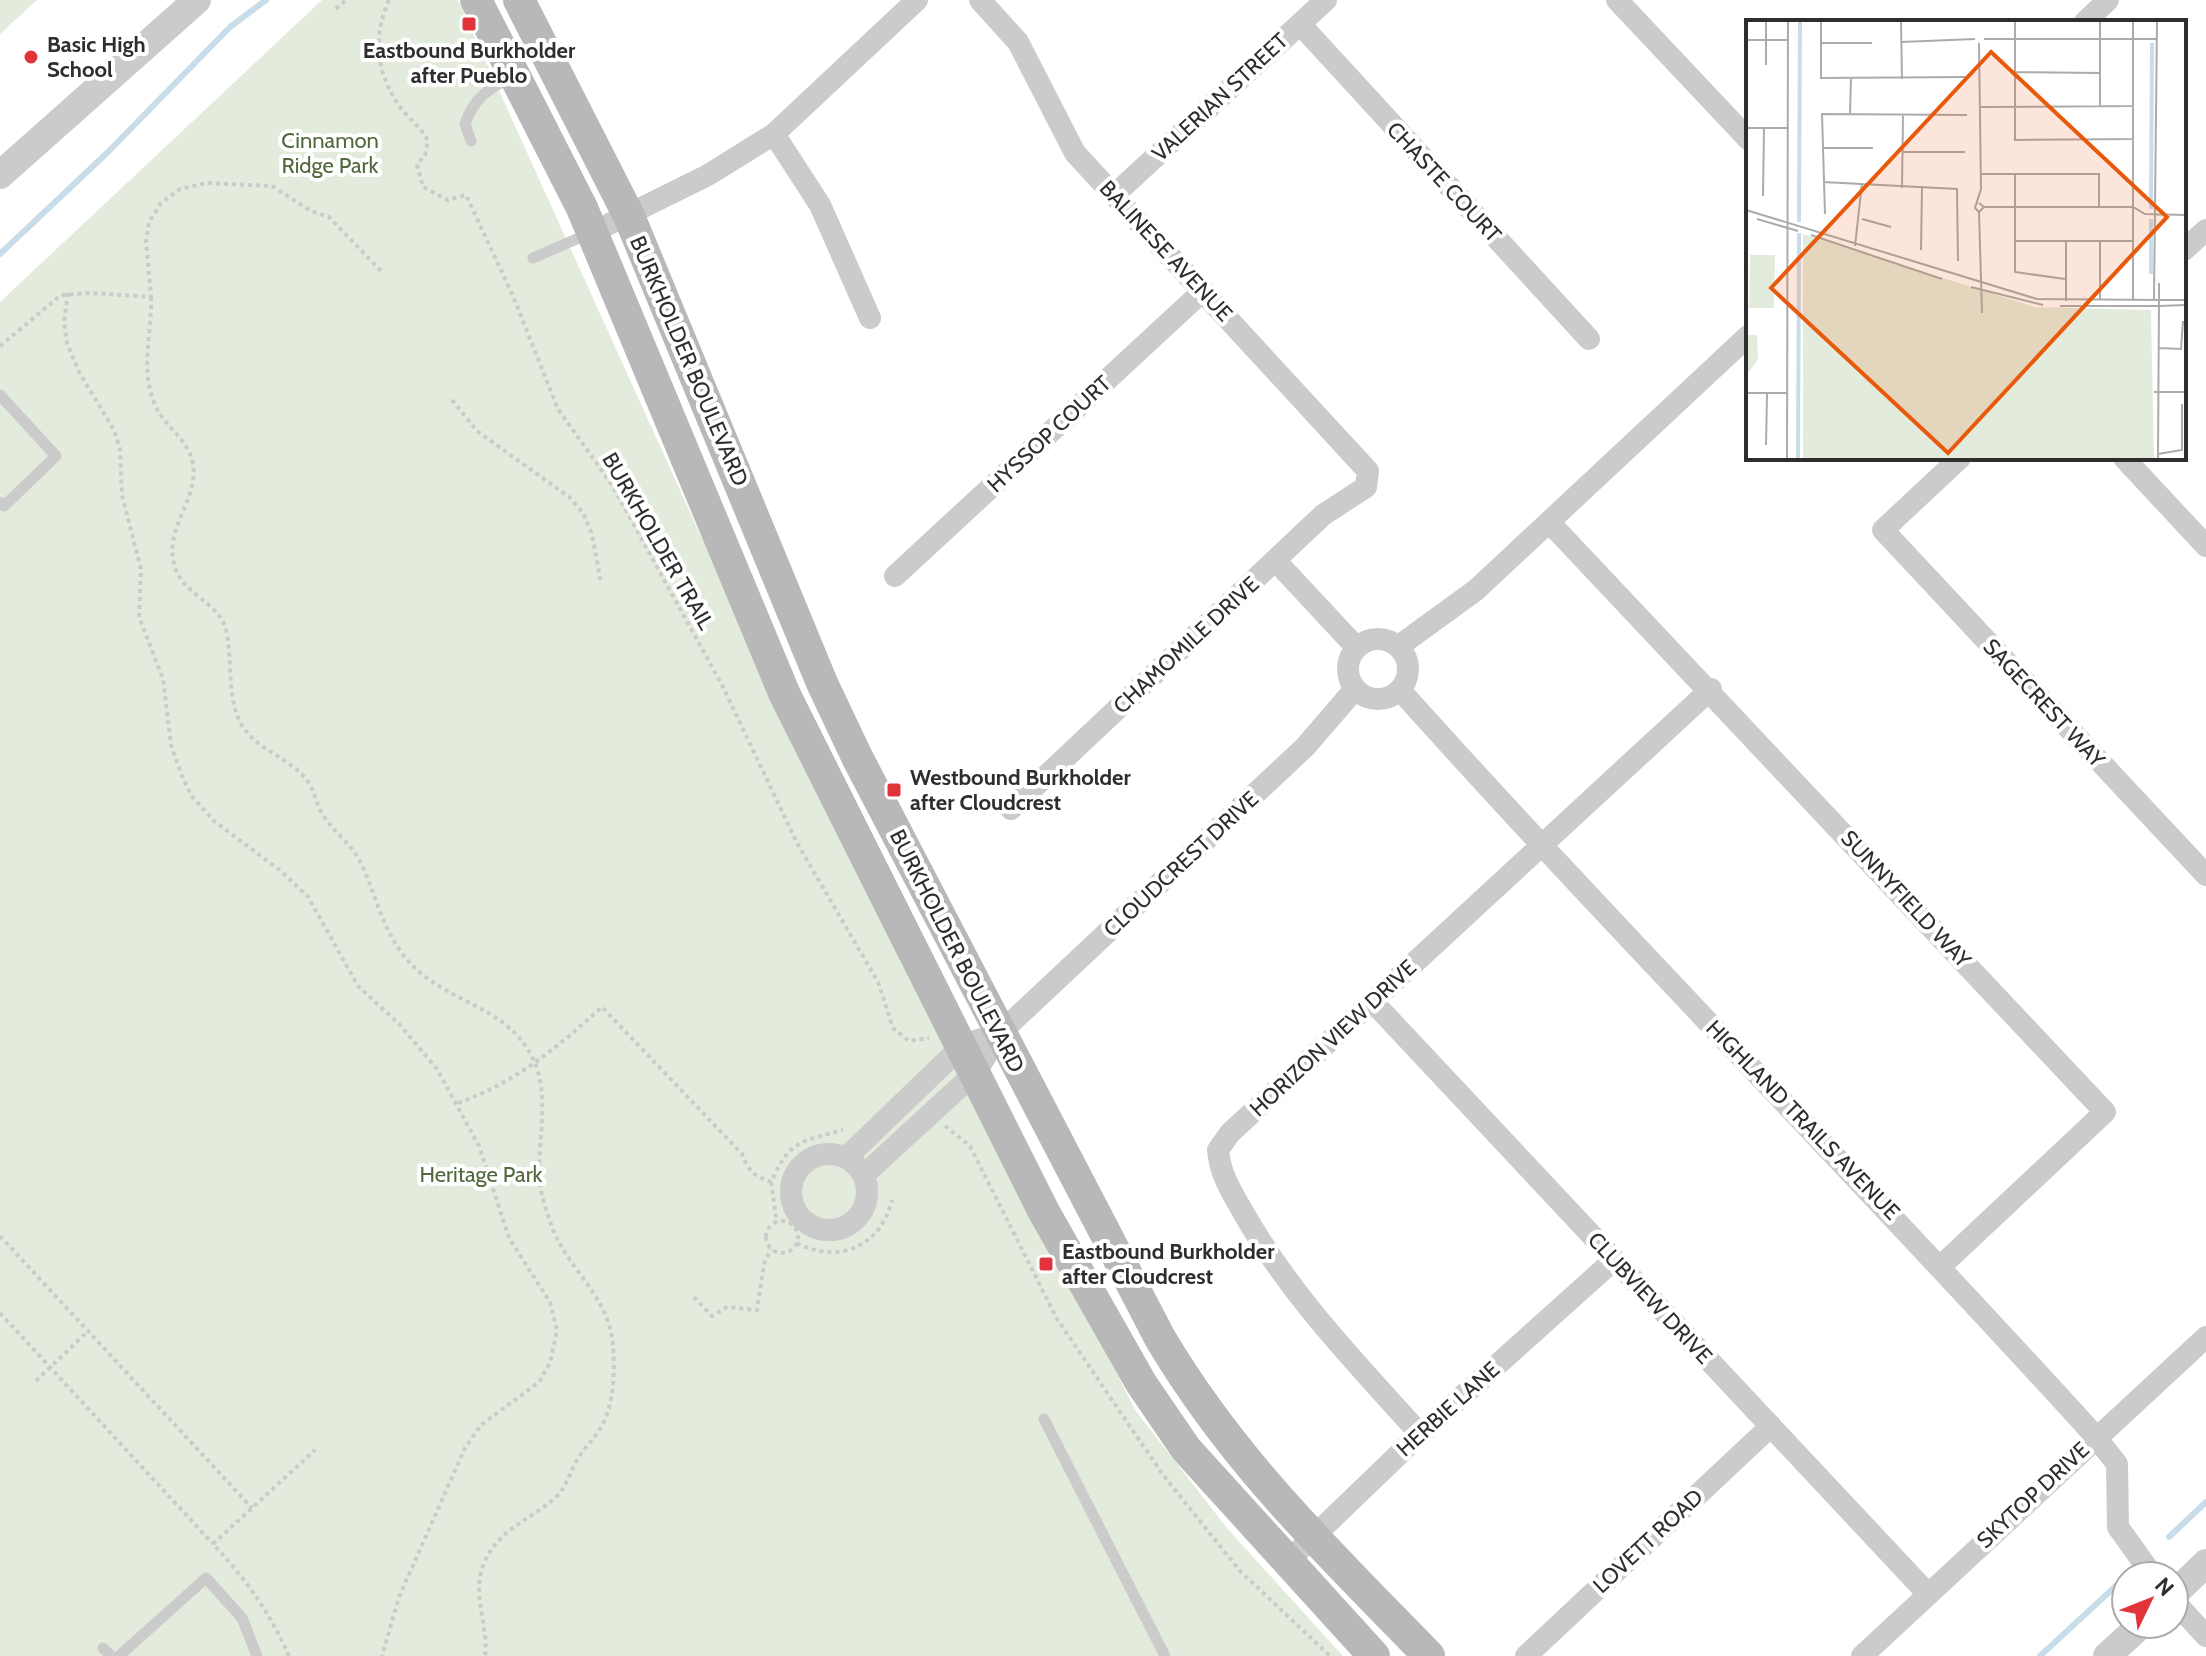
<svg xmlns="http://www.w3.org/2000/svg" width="2206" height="1656" font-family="Cabin,sans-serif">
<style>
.green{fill:#e3ebdc}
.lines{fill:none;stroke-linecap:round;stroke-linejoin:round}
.stream{stroke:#c8dcea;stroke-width:6}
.path{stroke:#cbcbcb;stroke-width:4;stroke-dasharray:4 4;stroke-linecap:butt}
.service{stroke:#cbcbcb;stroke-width:11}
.minor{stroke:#cbcbcb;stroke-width:22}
.tertiary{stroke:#cbcbcb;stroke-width:28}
.secondary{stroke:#b8b8b8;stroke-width:32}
.poi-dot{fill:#e0343a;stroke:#fff;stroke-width:3}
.labels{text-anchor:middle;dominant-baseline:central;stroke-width:8;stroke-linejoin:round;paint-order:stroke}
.poi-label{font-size:22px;font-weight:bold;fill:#2e2e2e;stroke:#fff;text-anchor:start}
.street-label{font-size:22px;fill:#2e2e2e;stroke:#fff}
.park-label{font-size:22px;fill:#4f683c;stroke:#fff}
.inset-river{fill:none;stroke:#c8dcea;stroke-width:4}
.inset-road{fill:none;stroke:#ababab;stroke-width:2}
.view{fill:#e8590c;fill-opacity:0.15;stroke:#e8590c;stroke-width:4}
.inset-edge{fill:none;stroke:#2e2e2e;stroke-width:4}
</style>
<rect width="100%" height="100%" fill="#fff"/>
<!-- green -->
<path class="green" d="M 0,0 L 37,0 L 0,34 Z
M 322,0 L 458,0 L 698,530 L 1135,1410 L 1227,1528 L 1343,1656 L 0,1656 L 0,302 Z"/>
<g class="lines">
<!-- stream -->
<path class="stream" d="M 0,254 L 107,153 L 230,27 L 266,0
M 2169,1537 L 2206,1502
M 2040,1656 L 2118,1584"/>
<!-- path -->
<path class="path" d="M 389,0 C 371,40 377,78 404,112 C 413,122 422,129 428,141 L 425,155 L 417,165 L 423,187 L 448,200 L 466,195 L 513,296 L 558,409 L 612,485 L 724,689 L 797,843 L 878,982 L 893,1028 L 909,1041 L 929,1038
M 336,9 L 346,0
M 68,293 L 64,322 L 67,343 L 79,372 L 114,430 L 120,449 L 122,495 L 141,569 L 139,617 L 163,679 L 171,745 L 182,776 L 191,795 L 214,821 L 281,871 L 308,897 L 358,986 L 400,1025 L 437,1069 L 479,1146 L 509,1238 L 550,1302 L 557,1330 L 550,1363 L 539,1382 L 481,1425 L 465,1448 L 399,1597 L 382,1656
M 151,297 C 152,335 139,371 156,407 C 165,426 186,438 192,460 C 202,498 162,527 175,567 C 182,591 210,600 222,620 C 235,642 224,690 240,722 C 256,751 286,755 306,779 C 314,788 316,804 323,815 C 334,833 352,844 362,865 C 375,894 382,926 401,952 C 439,1005 507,1001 534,1061 C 549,1094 539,1137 539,1172 C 539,1189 546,1211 552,1227 C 568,1270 610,1297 613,1346 C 615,1374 614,1409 598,1432 C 591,1443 580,1452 575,1464 C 568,1478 566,1487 555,1498 C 530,1520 500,1528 485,1561 C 470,1593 489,1624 485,1656
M 0,346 L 61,295 L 89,293 L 151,297 L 146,241 L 149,222 L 161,203 L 180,189 L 206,183 L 272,186 L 311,211 L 329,217 L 381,271
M 452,400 L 477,431 L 569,497 L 583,513 L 592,534 L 601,583
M 458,1103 C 518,1081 555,1049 602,1007 L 742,1154 C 748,1171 754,1176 771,1182 C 790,1139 803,1141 843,1130
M 945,1126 L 970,1146 L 1057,1319 L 1163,1475 L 1240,1571 L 1330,1656
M 771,1182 L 777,1222
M766 1237a16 16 0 1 1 32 0a16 16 0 1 1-32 0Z
M 0,1236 L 252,1508
M 797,1243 C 839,1265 881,1246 892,1200
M 694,1297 L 712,1316 L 727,1307 L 757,1310 L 764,1264 L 771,1249
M 0,1313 L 213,1544
M 36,1381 L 88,1331
M 289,1656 C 270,1613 246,1579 213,1544 L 315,1450"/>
<!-- service -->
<path class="service" d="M 471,141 L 465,124 C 474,98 487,90 511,77
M 533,258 L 588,234
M 0,395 L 56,456 L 4,506 L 0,502
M 1044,1419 L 1165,1656
M 103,1648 L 111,1656
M 119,1656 L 206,1578 L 242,1618 L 257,1656"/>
<!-- minor -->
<path class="minor" d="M 980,0 L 1018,42 L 1075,153 L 1368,471 L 1366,487 L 1323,515 L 1011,809
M 1617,0 L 1748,139
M 2085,22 L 2108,0
M 1300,24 L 1589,339
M 774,134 L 820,205 L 870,318
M 1114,195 L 1326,0
M 593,232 L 708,175 L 774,134 L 917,0
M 2184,250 L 2206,230
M 1960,458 L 1883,530 L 2206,875
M 2124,458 L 2206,546
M 1550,523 L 2105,1112 L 1941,1266
M 1275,560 L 1356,647
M 895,576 L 1203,291
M1348 669a30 30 0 1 1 60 0a30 30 0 1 1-60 0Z
M 1399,646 L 1476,590 L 1748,336
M 1400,690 C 1627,943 1867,1184 2095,1436 L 2117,1464 L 2118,1527 L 2153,1576
M 1373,1002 L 1928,1594
M791 1192a38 38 0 1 1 76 0a38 38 0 1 1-76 0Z
M 847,1157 L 963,1045 L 1000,1033
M 864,1175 L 976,1072 L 1000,1033 L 1305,747 L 1355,689
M 1420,1434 C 1356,1363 1290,1295 1243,1212 C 1231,1191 1220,1174 1218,1150 L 1230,1133 L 1711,689
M 1286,1563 L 1420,1434 L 1614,1260
M 2174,1601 L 2206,1636
M 1526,1656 L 1771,1426
M 1862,1656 L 2206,1337"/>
<!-- tertiary -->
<path class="tertiary" d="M 0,175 L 197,0
M 2174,1594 L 2206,1563
M 2107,1656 L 2142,1624"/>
<!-- secondary -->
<path class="secondary" d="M 476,0 L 582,208 L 785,695 L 1044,1212 L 1141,1383 L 1186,1449 L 1374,1656
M 519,0 L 629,216 L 822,683 L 857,757 L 1160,1338 C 1234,1463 1329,1553 1429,1656"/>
</g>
<!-- markers -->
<g class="poi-dot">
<rect x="461" y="16" width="16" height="16" rx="4"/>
<circle cx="31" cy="57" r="8"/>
<rect x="886" y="782" width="16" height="16" rx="4"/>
<rect x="1038" y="1256" width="16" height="16" rx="4"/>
</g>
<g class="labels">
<!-- poi labels -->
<g class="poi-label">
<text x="47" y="44">Basic High<tspan x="47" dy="25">School</tspan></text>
<text x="469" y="50" text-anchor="middle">Eastbound Burkholder<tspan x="469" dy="25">after Pueblo</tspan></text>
<text x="910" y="777">Westbound Burkholder<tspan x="910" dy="25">after Cloudcrest</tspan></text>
<text x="1062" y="1251">Eastbound Burkholder<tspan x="1062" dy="25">after Cloudcrest</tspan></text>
</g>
<!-- street labels -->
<g class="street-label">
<text transform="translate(1220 97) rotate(-43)">VALERIAN STREET</text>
<text transform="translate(1444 182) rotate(47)">CHASTE COURT</text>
<text transform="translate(1166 251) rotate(47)">BALINESE AVENUE</text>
<text transform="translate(689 361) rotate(67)">BURKHOLDER BOULEVARD</text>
<text transform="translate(1049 434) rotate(-43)">HYSSOP COURT</text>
<text transform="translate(658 541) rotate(60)">BURKHOLDER TRAIL</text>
<text transform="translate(1186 645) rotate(-43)">CHAMOMILE DRIVE</text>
<text transform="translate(2044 703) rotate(47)">SAGECREST WAY</text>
<text transform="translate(1181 864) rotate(-43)">CLOUDCREST DRIVE</text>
<text transform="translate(1906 899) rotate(47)">SUNNYFIELD WAY</text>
<text transform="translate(957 951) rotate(63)">BURKHOLDER BOULEVARD</text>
<text transform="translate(1333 1038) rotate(-43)">HORIZON VIEW DRIVE</text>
<text transform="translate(1803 1120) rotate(46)">HIGHLAND TRAILS AVENUE</text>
<text transform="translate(1650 1298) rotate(47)">CLUBVIEW DRIVE</text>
<text transform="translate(1448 1409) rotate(-42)">HERBIE LANE</text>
<text transform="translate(2033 1495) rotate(-43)">SKYTOP DRIVE</text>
<text transform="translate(1648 1541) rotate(-43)">LOVETT ROAD</text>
</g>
<!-- park labels -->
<g class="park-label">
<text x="330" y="140">Cinnamon<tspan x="330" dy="25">Ridge Park</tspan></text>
<text x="481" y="1174">Heritage Park</text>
</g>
</g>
<!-- overview -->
<g transform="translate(1746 20)">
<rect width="440" height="440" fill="#fff"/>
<path d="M 57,214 L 289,287 L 405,290 L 408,439 L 57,439 ZM 4,235 L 29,235 L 28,288 L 3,288 ZM 0,315 L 11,315 L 12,339 L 0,356 Z" fill="#e3ebdc"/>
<path class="inset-river" d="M 405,189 L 406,23M 53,202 L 54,1M 405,254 L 405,199M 52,439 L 53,213"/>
<path class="inset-road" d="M 75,1 L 75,58 L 220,57M 155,1 L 156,59M 269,1 L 269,120 L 388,119M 238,19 L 411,19M 0,20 L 42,20M 155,22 L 229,19M 75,23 L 126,23M 20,45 L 20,1M 269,52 L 354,53M 235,87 L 388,86M 354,87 L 354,1M 104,93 L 105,58M 0,108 L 41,108M 76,128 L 127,128M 157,132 L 219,132M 235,154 L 353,154 L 353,187M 269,154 L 269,252 L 319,259M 77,162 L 211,169 L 212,241M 156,168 L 157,95M 17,176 L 18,108M 233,183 L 238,187 L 233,192 L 229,188 L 235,169 L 233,23M 238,187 L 387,187 L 399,194 L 440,195M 0,190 L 291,279 L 413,280 L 412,439M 233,192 L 236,293M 79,194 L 76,94 L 221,95M 11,199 L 52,211M 116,199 L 145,207M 65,215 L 196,259M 269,221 L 387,221M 354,221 L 354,280M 109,226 L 116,163M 175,230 L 176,168M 413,263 L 413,280 L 440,280M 225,267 L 297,285M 387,280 L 387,1M 408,280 L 411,1M 320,281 L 320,221M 314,286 L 413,286M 413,286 L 440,285M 413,328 L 435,329 L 437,301M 408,372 L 440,372M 0,373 L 41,373M 20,425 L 21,373M 412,434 L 436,430 L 436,384M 41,439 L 42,1"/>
<path class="view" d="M 245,32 L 421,197 L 202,433 L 25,268 Z"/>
<rect width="440" height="440" class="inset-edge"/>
</g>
<!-- north arrow -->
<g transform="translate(2150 1600) rotate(47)"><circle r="38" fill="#ffffff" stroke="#ababab" stroke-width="2"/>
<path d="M0-6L14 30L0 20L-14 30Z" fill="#e0343a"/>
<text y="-12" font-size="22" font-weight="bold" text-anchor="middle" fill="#2e2e2e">N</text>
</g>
</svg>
